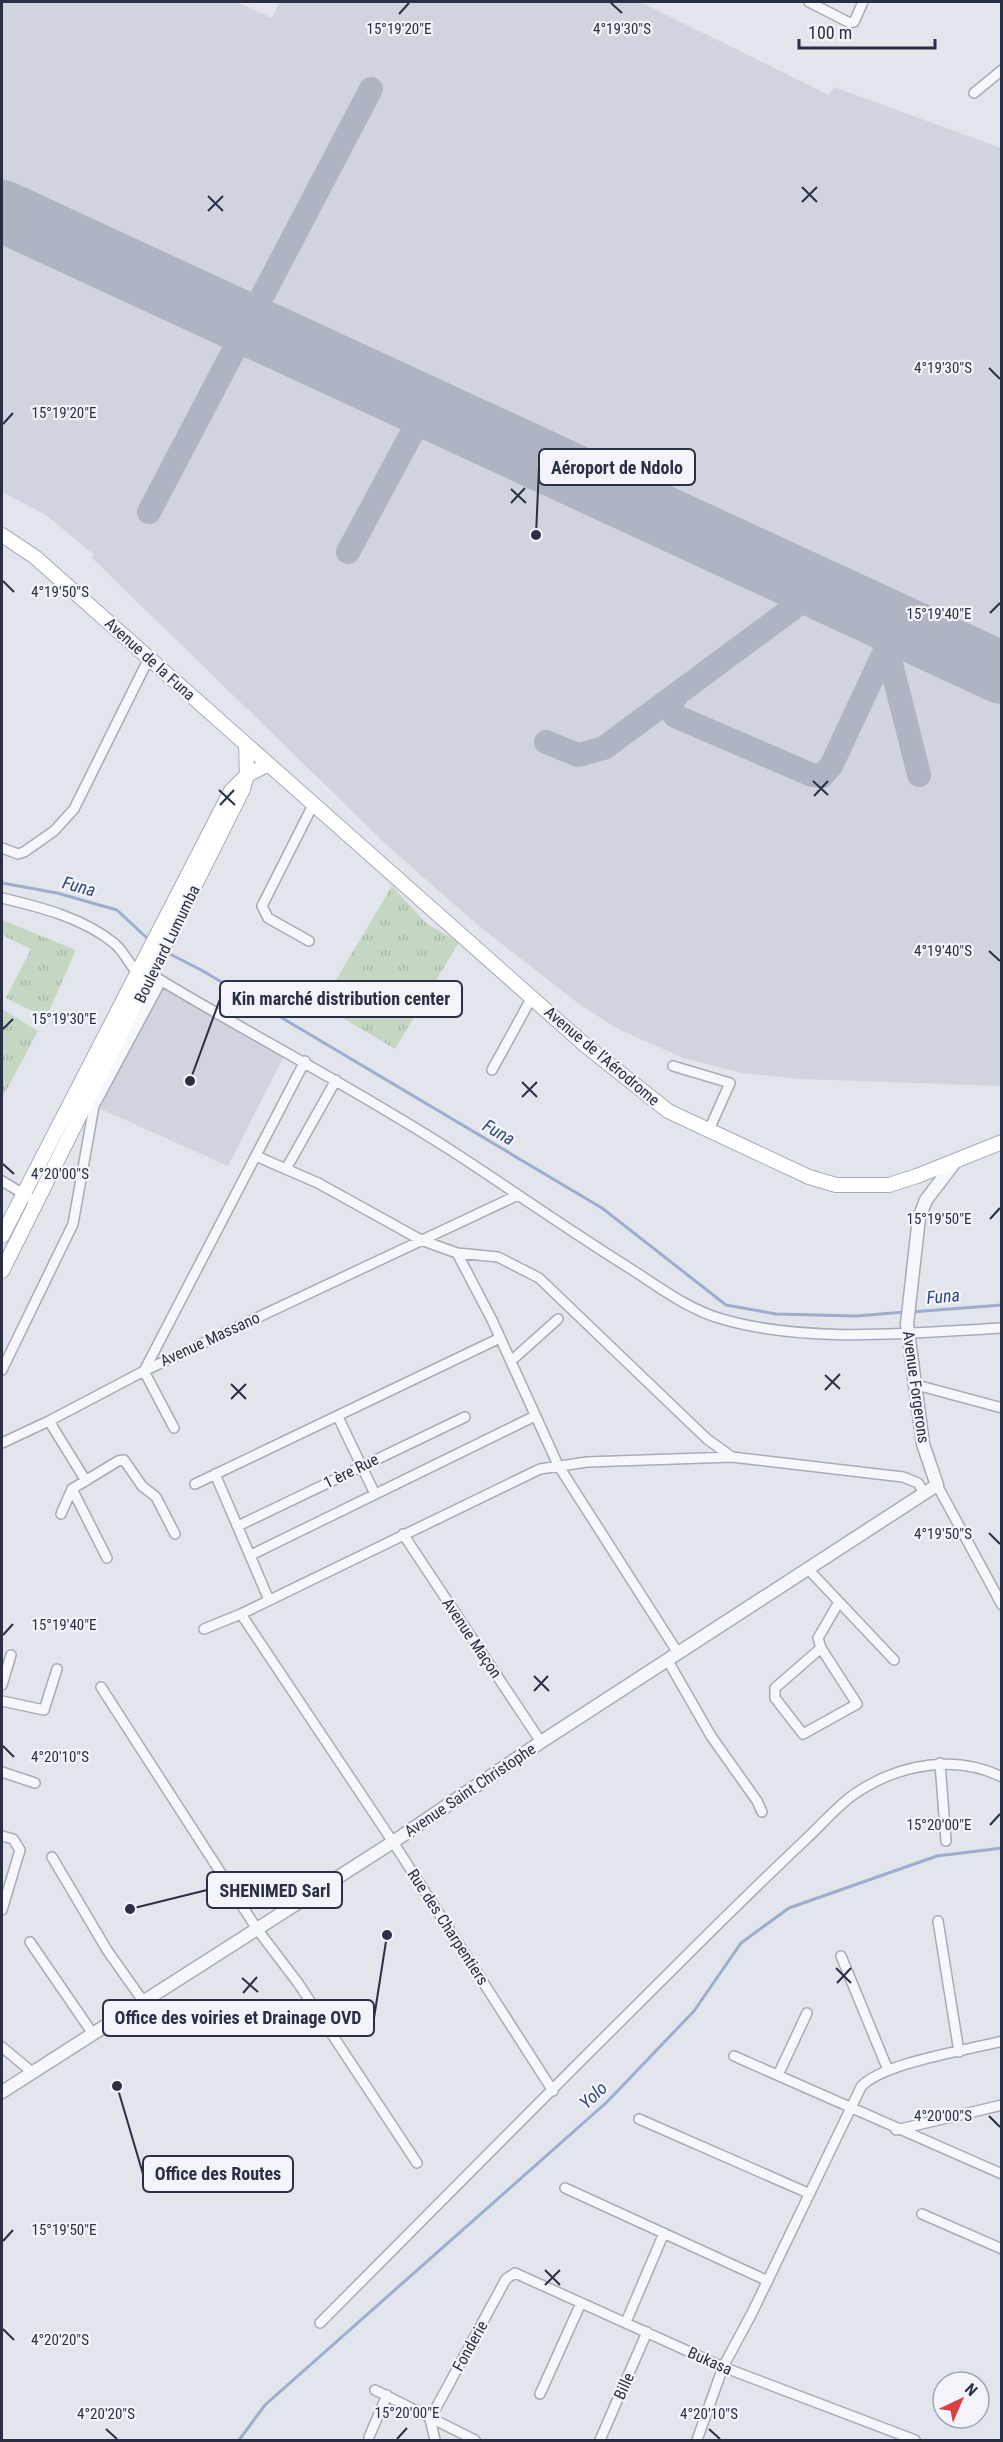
<svg xmlns="http://www.w3.org/2000/svg" width="1003" height="2442" font-family="'Roboto Condensed',sans-serif">
<style>
.built{fill:#d0d4de}
.grass{fill:url(#grass-tufts)}
.lines{fill:none;stroke-linecap:round;stroke-linejoin:round}
.stream{stroke:#9cadce;stroke-width:3}
.taxiway{stroke:#afb4c2;stroke-width:24}
.runway{stroke:#afb4c2;stroke-width:62}
.minor-casing{stroke:#a7abb7;stroke-width:12}
.tertiary-casing{stroke:#a7abb7;stroke-width:15}
.secondary-casing{stroke:#a7abb7;stroke-width:16}
.minor{stroke:#f6f7fa;stroke-width:9}
.tertiary{stroke:#f6f7fa;stroke-width:12}
.secondary{stroke:#fff;stroke-width:14}
.ticks{fill:none;stroke:#292f45;stroke-width:2}
.labels{text-anchor:middle;dominant-baseline:central;stroke-width:4.5;stroke-linejoin:round;paint-order:stroke}
.street-label{font-size:16px;fill:#292f45;stroke:#f3f4f9}
.water-label{font-size:18px;font-style:italic;fill:#30487d;stroke:#f3f4f9}
.ticks-label{font-size:15px;text-anchor:middle;fill:#292f45;stroke:#f3f4f9;stroke-width:4.5;stroke-linejoin:round;paint-order:stroke}
.leader{fill:none;stroke:#292f45;stroke-width:2}
.callout-dot{fill:#292f45;stroke:#f3f4f9;stroke-width:2}
.callout{fill:#f3f4f9;stroke:#292f45;stroke-width:2}
.callout-label{font-size:18px;text-anchor:middle;font-weight:bold;fill:#292f45}
</style>
<defs>
<pattern id="grass-tufts" width="24" height="20" patternUnits="userSpaceOnUse" patternTransform="scale(1.5)"><rect width="24" height="20" fill="#c5d6c3"/><path d="M3 7l-1-3M5 7V3M7 7l1-3M15 17l-1-3M17 17v-4M19 17l1-3" fill="none" stroke="#a9b8a9"/></pattern>
</defs>
<rect width="100%" height="100%" fill="#e3e5ec"/>
<!-- built -->
<path class="built" d="M 2,2 L 237,2 L 272,18 L 280,2 L 640,2 L 829,95 L 834,87 L 1001,148 L 1001,1086 L 800,1079 L 742,1073 L 683,1058 L 618,1029 L 579,1004 L 480,927 L 391,849 L 92,558 L 94,555 L 46,515 L 2,492 Z
M 161,981 L 284,1056 L 228,1166 L 94,1106 Z"/>
<!-- grass -->
<path class="grass" d="M 392,886 L 427,924 L 459,942 L 395,1049 L 321,1005 Z
M 2,920 L 76,950 L 46,1018 L 6,998 L 31,949 L 2,935 Z
M 2,1009 L 38,1031 L 2,1098 Z"/>
<g class="lines">
<!-- stream -->
<path class="stream" d="M 2,883 L 57,893 L 117,910 L 148,939
M 166,952 L 203,971 L 602,1208 L 726,1305 L 776,1314 L 857,1316 L 904,1312
M 911,1312 L 1002,1305
M 239,2440 L 265,2405 L 607,2102 L 694,2011 L 741,1943 L 789,1908 L 937,1856 L 1002,1848"/>
<!-- taxiway -->
<path class="taxiway" d="M 149,512 L 371,89
M 348,552 L 426,407
M 887,648 L 919,775
M 677,695 L 670,705 L 675,716 L 812,775 L 822,776 L 831,766 L 897,625
M 546,742 L 578,755 L 604,748 L 793,608 L 809,584"/>
<!-- runway -->
<path class="runway" d="M 2,211 L 1002,673"/>
<!-- minor casing -->
<g class="minor-casing">
<path id="minor" d="M 809,2 L 850,23 L 854,22 L 863,2
M 974,93 L 1002,70
M 2,848 L 18,854 L 24,852 L 54,831 L 74,809 L 149,658
M 2,898 C 40,907 84,918 115,944 C 124,952 130,965 138,974
M 309,941 L 268,918 L 262,906 L 314,803
M 152,975 C 251,1035 354,1088 452,1151 C 512,1190 570,1231 631,1269 C 659,1287 689,1310 722,1319 C 808,1344 913,1333 1002,1328
M 673,1066 L 730,1083 L 708,1132
M 492,1070 L 532,997
M 256,1156 L 318,1183 L 421,1240 L 457,1253 L 492,1320 L 558,1465 L 678,1653
M 286,1169 L 336,1080
M 2,1181 L 37,1202
M 457,1253 L 498,1257 L 539,1278 L 707,1439 L 732,1457
M 511,1361 L 558,1319
M 2,1370 L 73,1224 L 94,1106 L 161,981
M 913,1384 L 1002,1408
M 338,1417 L 375,1494
M 49,1421 L 86,1481
M 174,1428 L 144,1371 L 305,1061
M 2,1443 L 49,1421 L 144,1371 L 518,1195
M 215,1474 L 269,1600
M 195,1484 L 500,1338
M 937,1485 L 1002,1605
M 72,1489 L 107,1558
M 61,1514 L 72,1489 L 118,1461 L 124,1460 L 142,1486 L 156,1497 L 175,1534
M 238,1526 L 465,1417
M 403,1534 L 541,1742
M 251,1555 L 535,1416
M 808,1569 L 894,1660
M 241,1614 L 393,1842 L 553,2091
M 204,1629 L 241,1614 L 540,1469 L 587,1462 L 732,1457 L 903,1477 L 918,1483 L 924,1493
M 821,1648 L 775,1688 L 775,1698 L 803,1734 L 857,1704 L 821,1648 L 818,1638 L 839,1602
M 668,1661 L 711,1736 L 757,1801 L 762,1812
M 2,1685 L 11,1655
M 101,1687 L 257,1929 L 298,1983 L 417,2163
M 2,1701 L 44,1710 L 57,1669
M 940,1763 L 946,1841
M 2,1772 L 35,1783
M 2,1836 L 13,1839 L 20,1850 L 2,1910
M 52,1857 L 107,1950 L 143,2001
M 938,1921 L 959,2052
M 30,1942 L 93,2034
M 841,1956 L 888,2070
M 2,2047 L 32,2072
M 734,2056 L 1002,2174
M 778,2075 L 807,2013
M 639,2119 L 808,2193
M 896,2130 L 1002,2105
M 565,2188 L 768,2281
M 922,2214 L 1002,2249
M 626,2322 L 664,2233
M 320,2323 C 441,2201 562,2079 684,1958 C 724,1918 764,1879 805,1840 C 823,1824 838,1804 859,1791 C 901,1764 956,1754 1002,1777
M 375,2390 L 475,2440
M 540,2394 L 581,2303
M 430,2419 L 506,2279 L 515,2273 L 723,2367 L 915,2440
M 430,2419 L 435,2440
M 369,2437 L 387,2395
M 600,2440 L 647,2332
M 697,2440 L 723,2367 L 752,2313 L 861,2087 C 881,2063 968,2050 1002,2041"/>
</g>
<!-- tertiary casing -->
<g class="tertiary-casing">
<path id="tertiary" d="M 2,2092 L 393,1842 L 541,1742 L 937,1485 L 923,1444 L 907,1324 L 919,1218 L 926,1200 L 955,1162"/>
</g>
<!-- secondary casing -->
<g class="secondary-casing">
<path id="secondary" d="M 2,535 L 35,557 L 585,1045 L 668,1111 L 809,1177 L 836,1185 L 889,1185 L 917,1176 L 1002,1142
M 2,1236 L 231,791 L 247,775 L 267,765
M 2,1271 L 243,789 L 247,775 L 246,746"/>
</g>
<!-- minor -->
<use href="#minor" class="minor"/>
<!-- tertiary -->
<use href="#tertiary" class="tertiary"/>
<!-- secondary -->
<use href="#secondary" class="secondary"/>
</g>
<!-- ticks -->
<path class="ticks" d="M 611,3 L 622,13M 399,14 L 409,3M 802,187 L 817,202M 208,196 L 223,211M 802,202 L 817,187M 208,211 L 223,196M 989,368 L 1000,379M 3,424 L 13,413M 511,489 L 526,503M 511,503 L 525,488M 3,581 L 14,592M 990,613 L 1000,603M 813,781 L 828,795M 219,790 L 235,805M 814,796 L 828,781M 220,805 L 234,790M 989,951 L 1000,961M 3,1029 L 13,1019M 522,1082 L 537,1097M 522,1097 L 537,1082M 3,1164 L 14,1174M 990,1219 L 1000,1208M 825,1375 L 840,1389M 231,1384 L 246,1399M 825,1390 L 840,1374M 231,1399 L 246,1384M 989,1533 L 1000,1544M 3,1635 L 13,1624M 534,1676 L 549,1691M 534,1691 L 548,1676M 3,1746 L 14,1757M 990,1825 L 1000,1814M 836,1968 L 851,1983M 242,1978 L 258,1992M 837,1983 L 851,1968M 243,1993 L 257,1977M 989,2116 L 1000,2127M 3,2241 L 13,2230M 545,2270 L 560,2285M 545,2285 L 560,2270M 3,2329 L 14,2340M 106,2429 L 117,2439M 709,2429 L 720,2439M 397,2439 L 407,2428"/>
<g class="labels">
<!-- street labels -->
<g class="street-label">
<text transform="translate(150 659) rotate(42)">Avenue de la Funa</text>
<text transform="translate(167 944) rotate(-64)">Boulevard Lumumba</text>
<text transform="translate(602 1056) rotate(40)">Avenue de l’Aérodrome</text>
<text transform="translate(210 1339) rotate(-25)">Avenue Massano</text>
<text transform="translate(916 1387) rotate(82)">Avenue Forgerons</text>
<text transform="translate(351 1471) rotate(-26)">1 ère Rue</text>
<text transform="translate(472 1638) rotate(56)">Avenue Maçon</text>
<text transform="translate(470 1790) rotate(-34)">Avenue Saint Christophe</text>
<text transform="translate(448 1927) rotate(57)">Rue des Charpentiers</text>
<text transform="translate(470 2346) rotate(-61)">Fonderie</text>
<text transform="translate(710 2361) rotate(24)">Bukasa</text>
<text transform="translate(624 2386) rotate(-66)">Bille</text>
</g>
<!-- water labels -->
<g class="water-label">
<text transform="translate(79 886) rotate(15)">Funa</text>
<text transform="translate(499 1132) rotate(30)">Funa</text>
<text transform="translate(943 1296) rotate(-5)">Funa</text>
<text transform="translate(593 2095) rotate(-43)">Yolo</text>
</g>
</g>
<g class="ticks-label">
<text x="622" y="34">4°19'30"S</text>
<text x="399" y="34">15°19'20"E</text>
<text x="943" y="373">4°19'30"S</text>
<text x="64" y="418">15°19'20"E</text>
<text x="60" y="597">4°19'50"S</text>
<text x="939" y="619">15°19'40"E</text>
<text x="943" y="956">4°19'40"S</text>
<text x="64" y="1024">15°19'30"E</text>
<text x="60" y="1179">4°20'00"S</text>
<text x="939" y="1224">15°19'50"E</text>
<text x="943" y="1539">4°19'50"S</text>
<text x="64" y="1630">15°19'40"E</text>
<text x="60" y="1762">4°20'10"S</text>
<text x="939" y="1830">15°20'00"E</text>
<text x="943" y="2121">4°20'00"S</text>
<text x="64" y="2235">15°19'50"E</text>
<text x="60" y="2345">4°20'20"S</text>
<text x="407" y="2418">15°20'00"E</text>
<text x="106" y="2419">4°20'20"S</text>
<text x="709" y="2419">4°20'10"S</text>
</g>
<!-- callouts -->
<path class="leader" d="M536 535L539 467M190 1081L220 999M130 1909L207 1890M387 1935L374 2018M117 2086L143 2174"/>
<g class="callout-dot">
<circle cx="536" cy="535" r="6"/>
<circle cx="190" cy="1081" r="6"/>
<circle cx="130" cy="1909" r="6"/>
<circle cx="387" cy="1935" r="6"/>
<circle cx="117" cy="2086" r="6"/>
</g>
<g class="callout">
<rect x="539" y="449" width="156" height="36" rx="6"/>
<rect x="220" y="981" width="242" height="36" rx="6"/>
<rect x="207" y="1872" width="135" height="36" rx="6"/>
<rect x="103" y="2000" width="271" height="36" rx="6"/>
<rect x="143" y="2156" width="150" height="36" rx="6"/>
</g>
<g class="callout-label">
<text x="617" y="474">Aéroport de Ndolo</text>
<text x="341" y="1005">Kin marché distribution center</text>
<text x="275" y="1897">SHENIMED Sarl</text>
<text x="238" y="2024">Office des voiries et Drainage OVD</text>
<text x="218" y="2180">Office des Routes</text>
</g>
<!-- border -->
<rect width="1003" height="2442" fill="none" stroke="#292f45" stroke-width="6"/>
<!-- north arrow -->
<g transform="translate(961 2400) rotate(44)"><circle r="28" fill="#f3f4f9" stroke="#a2a5b1" stroke-width="1.5"/>
<path d="M0-4.5L10 22L0 15L-10 22Z" fill="#d84043"/>
<text y="-9" font-size="16" font-weight="bold" text-anchor="middle" fill="#292f45">N</text>
</g>
<!-- scale -->
<path d="M799 39v9h136v-9" fill="none" stroke="#292f45" stroke-width="3"/>
<text x="808" y="39" font-size="18" fill="#292f45" stroke="#f3f4f9" stroke-width="4.5" paint-order="stroke">100 m</text>
</svg>
